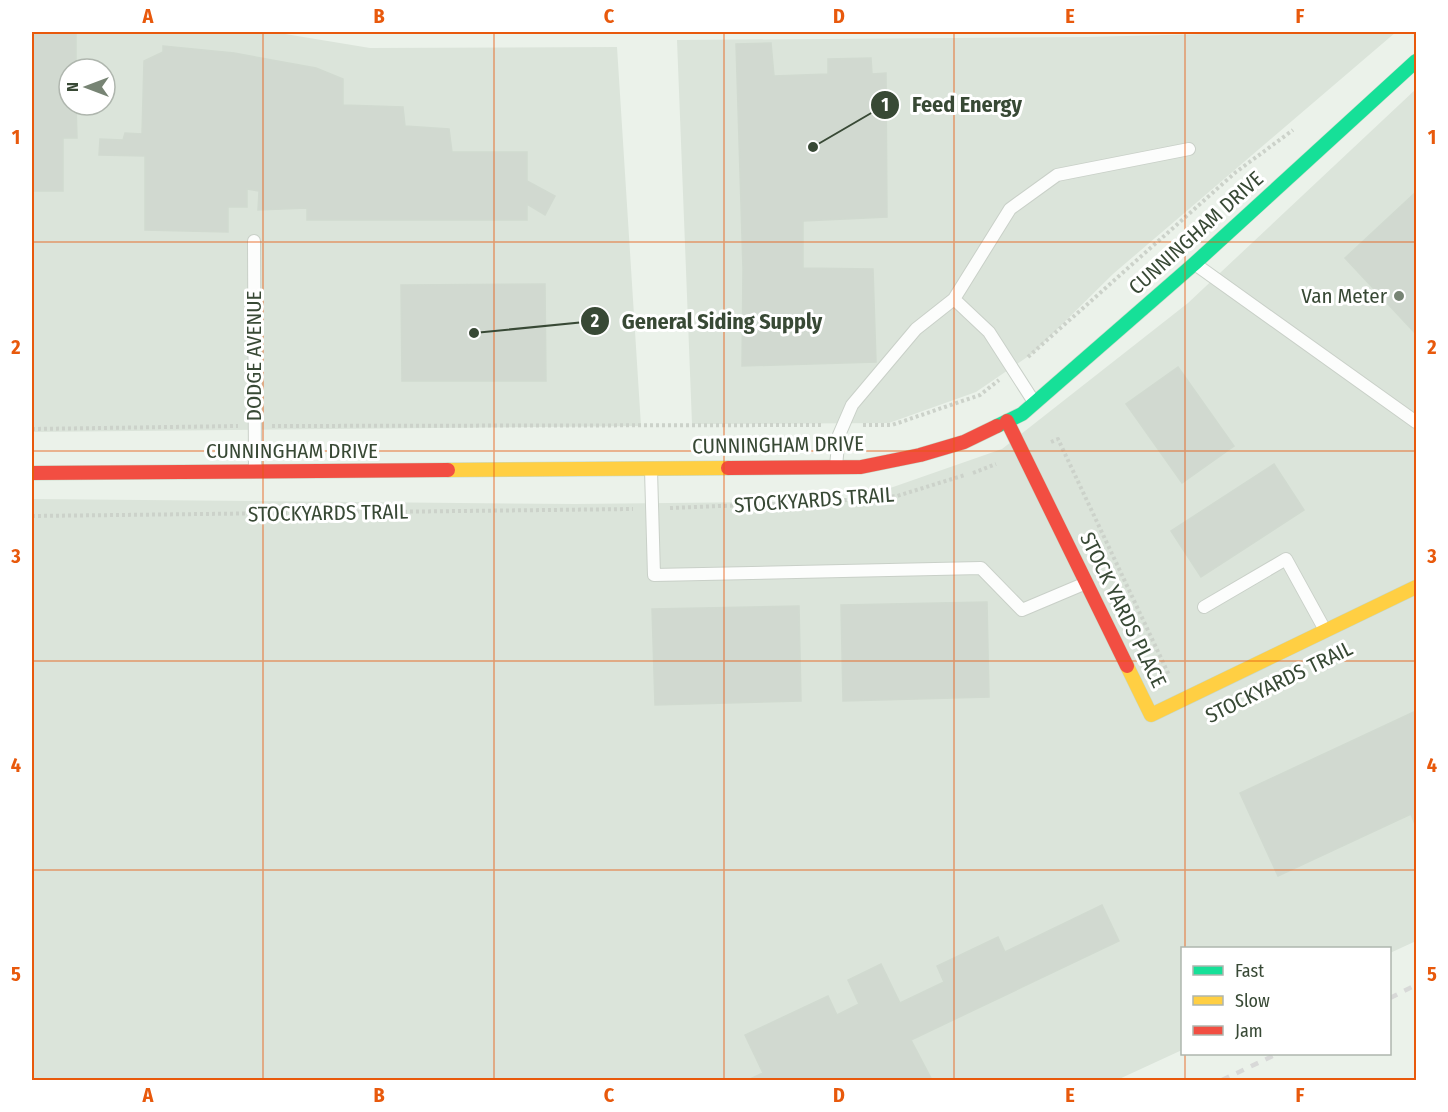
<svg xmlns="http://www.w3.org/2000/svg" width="1448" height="1112" font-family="'Fira Sans Condensed',sans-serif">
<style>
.industrial{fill:#dbe4da;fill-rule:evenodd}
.building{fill:#d1d9d0;stroke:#d1dad0;stroke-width:1.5}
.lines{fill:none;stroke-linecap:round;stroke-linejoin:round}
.lane-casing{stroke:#c9d0c8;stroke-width:14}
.fast-casing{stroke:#c6d8c6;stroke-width:15}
.slow-casing{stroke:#c6d8c6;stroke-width:15}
.jam-casing{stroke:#c6d8c6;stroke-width:15}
.path{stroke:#ccd2ca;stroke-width:4;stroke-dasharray:3 3;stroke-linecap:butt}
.lane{stroke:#fcfdfc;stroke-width:12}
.fast{stroke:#16e098;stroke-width:14}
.slow{stroke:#ffcf43;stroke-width:14}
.jam{stroke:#f24e42;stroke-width:14}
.rail{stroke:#d8d9d8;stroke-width:4.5;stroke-dasharray:8 8;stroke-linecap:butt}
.grid{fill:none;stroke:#e8590c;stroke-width:1.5;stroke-opacity:0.55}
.poi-dot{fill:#778474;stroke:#fff;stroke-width:2}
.labels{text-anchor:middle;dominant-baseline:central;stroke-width:6;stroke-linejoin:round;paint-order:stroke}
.street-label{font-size:21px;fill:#384935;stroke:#fff}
.poi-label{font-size:21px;fill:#384935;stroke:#fff;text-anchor:end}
.leader{fill:none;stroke:#384935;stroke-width:2}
.callout-dot{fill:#384935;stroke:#fff;stroke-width:2}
.mark-label{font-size:18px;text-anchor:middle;font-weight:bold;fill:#fff}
.callout-label{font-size:22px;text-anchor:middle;font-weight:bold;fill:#384935;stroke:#fff;stroke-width:6;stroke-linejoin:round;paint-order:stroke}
.neatline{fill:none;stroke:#e8590c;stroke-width:2}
.grid-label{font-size:20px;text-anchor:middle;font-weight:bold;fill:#e8590c}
</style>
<rect width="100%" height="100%" fill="#ebf2ea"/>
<!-- industrial -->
<path class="industrial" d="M 32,32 L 273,32 L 370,48 L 617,47 L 641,426 L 32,432 ZM 69,69 L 105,69 L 105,105 L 69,105 Z
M 1286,32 L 1396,32 L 1113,274 L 1033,353 L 976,392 L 889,423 L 692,424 L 677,40 L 1088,37 Z
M 1416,89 L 1416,941 L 1390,953 L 1390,948 L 1182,948 L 1182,1050 L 1117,1080 L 32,1080 L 32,499 L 575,504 L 853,501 L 1002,449 L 1188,303 Z"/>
<!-- building -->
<path class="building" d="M 32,32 L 76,32 L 76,69 L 69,69 L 69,105 L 76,105 L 77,138 L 63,138 L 63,191 L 32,191 Z
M 771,43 L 774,76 L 828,74 L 828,59 L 871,58 L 872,74 L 886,73 L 887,217 L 803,221 L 803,268 L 873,269 L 876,362 L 742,366 L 743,269 L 736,44 Z
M 163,46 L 234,53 L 316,68 L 343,79 L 343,105 L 403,107 L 405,126 L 449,129 L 452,152 L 527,152 L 527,181 L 555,196 L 545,215 L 527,204 L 527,220 L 307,220 L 307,208 L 258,210 L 259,191 L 247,189 L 247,207 L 228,207 L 228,232 L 145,230 L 145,156 L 99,155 L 100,139 L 123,140 L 125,133 L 142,134 L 144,61 L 163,52 Z
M 1416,192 L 1416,334 L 1345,258 Z
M 545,284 L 546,381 L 402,381 L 401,285 Z
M 1178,367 L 1234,446 L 1182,483 L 1126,404 Z
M 1274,464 L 1304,510 L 1201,577 L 1171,531 Z
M 987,602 L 989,697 L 843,701 L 841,605 Z
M 799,606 L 801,701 L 655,705 L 652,609 Z
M 1416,711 L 1416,827 L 1411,814 L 1278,876 L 1240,793 Z
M 1102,905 L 1119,941 L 911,1040 L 932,1080 L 748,1080 L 763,1073 L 745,1035 L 828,996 L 837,1015 L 859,1004 L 848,980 L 881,964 L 900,1003 L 944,982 L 937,966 L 998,937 L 1005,952 Z"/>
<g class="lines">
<!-- lane casing -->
<g class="lane-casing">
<path id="lane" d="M 254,241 L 255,471
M 1195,264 L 1416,422
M 954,299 L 1010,209 L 1057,175 L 1189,149
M 836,466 L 839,435 L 852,405 L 916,329 L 954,299 L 989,332 L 1034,402
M 651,470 L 654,575 L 981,568 L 1022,610 L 1086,583
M 1204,607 L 1286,559 L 1325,630"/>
</g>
<!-- fast casing -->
<g class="fast-casing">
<path id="fast" d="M 997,426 L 1022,414 L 1194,264 L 1416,61"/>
</g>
<!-- slow casing -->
<g class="slow-casing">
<path id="slow" d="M 448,470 L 728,468
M 1127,666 L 1151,715 L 1416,587"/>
</g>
<!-- jam casing -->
<g class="jam-casing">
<path id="jam" d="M 1007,421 L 1127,666
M 728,468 L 861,467 L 920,455 L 964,442 L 997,426
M 32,473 L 448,470"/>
</g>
<!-- path -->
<path class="path" d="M 1028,357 L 1236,172 L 1293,130
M 863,425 L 892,425 L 980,395 L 999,380
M 272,426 L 823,425
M 32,429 L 238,426
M 1051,442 L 1058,439 L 1169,675
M 973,473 L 996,464
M 670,508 L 823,502 L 897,496 L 965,475
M 32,516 L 633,509"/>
<!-- lane -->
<use href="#lane" class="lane"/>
<!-- fast -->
<use href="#fast" class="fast"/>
<!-- slow -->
<use href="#slow" class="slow"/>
<!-- jam -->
<use href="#jam" class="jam"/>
<!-- rail -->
<path class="rail" d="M 1390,998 L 1416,985
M 1222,1080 L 1277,1054"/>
</g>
<!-- grid -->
<path class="grid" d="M 263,32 L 263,1080M 494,32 L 494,1080M 724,32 L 724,1080M 954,32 L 954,1080M 1185,32 L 1185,948M 32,242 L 1416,242M 32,451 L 1416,451M 32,661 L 1416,661M 32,870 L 1416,870M 1185,1054 L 1185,1080"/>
<!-- markers -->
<circle class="poi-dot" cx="1399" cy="296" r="6"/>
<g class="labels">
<!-- street labels -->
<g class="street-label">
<text transform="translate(1196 233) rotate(-42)">CUNNINGHAM DRIVE</text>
<text transform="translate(254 356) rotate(-90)">DODGE AVENUE</text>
<text transform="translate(778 445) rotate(-1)">CUNNINGHAM DRIVE</text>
<text x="292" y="451">CUNNINGHAM DRIVE</text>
<text transform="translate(814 500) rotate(-4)">STOCKYARDS TRAIL</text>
<text transform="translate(328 513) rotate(-1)">STOCKYARDS TRAIL</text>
<text transform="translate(1123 610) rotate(64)">STOCK YARDS PLACE</text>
<text transform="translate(1279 682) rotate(-26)">STOCKYARDS TRAIL</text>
</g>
<!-- poi labels -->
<g class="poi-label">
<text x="1387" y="296">Van Meter</text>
</g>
</g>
<!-- callouts -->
<path class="leader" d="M813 147L885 105M474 333L595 321"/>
<g class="callout-dot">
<circle cx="813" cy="147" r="6"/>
<circle cx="474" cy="333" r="6"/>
<circle cx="885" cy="105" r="15"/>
<circle cx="595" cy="321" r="15"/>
</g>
<g class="mark-label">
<text x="885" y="111">1</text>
<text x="595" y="327">2</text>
</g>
<g class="callout-label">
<text x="967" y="112">Feed Energy</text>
<text x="722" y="329">General Siding Supply</text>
</g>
<!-- border -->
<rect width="1448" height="1112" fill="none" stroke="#ffffff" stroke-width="66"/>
<!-- legend -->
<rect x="1181" y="947" width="210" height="108" fill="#ffffff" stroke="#afb6ae" stroke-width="1.5"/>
<rect x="1193" y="966" width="30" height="9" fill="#16e098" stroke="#afb6ae" stroke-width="1.5"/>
<text x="1235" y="977" font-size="18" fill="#384935">Fast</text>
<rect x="1193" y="996" width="30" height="9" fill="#ffcf43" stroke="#afb6ae" stroke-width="1.5"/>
<text x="1235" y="1007" font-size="18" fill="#384935">Slow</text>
<rect x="1193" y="1026" width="30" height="9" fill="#f24e42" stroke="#afb6ae" stroke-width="1.5"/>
<text x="1235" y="1037" font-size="18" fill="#384935">Jam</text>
<!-- north arrow -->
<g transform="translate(87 87) rotate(270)"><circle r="28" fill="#ffffff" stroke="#afb6ae" stroke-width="1.5"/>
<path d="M0-4.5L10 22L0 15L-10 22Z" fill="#778474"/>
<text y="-9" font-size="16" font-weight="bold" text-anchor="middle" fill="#384935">N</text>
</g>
<rect x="33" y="33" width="1382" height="1046" class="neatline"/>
<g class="grid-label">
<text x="148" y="23">A</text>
<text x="379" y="23">B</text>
<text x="609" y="23">C</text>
<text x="839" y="23">D</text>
<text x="1070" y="23">E</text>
<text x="1300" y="23">F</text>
<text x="16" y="144">1</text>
<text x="1432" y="144">1</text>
<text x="16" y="354">2</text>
<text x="1432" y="354">2</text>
<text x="16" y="563">3</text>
<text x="1432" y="563">3</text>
<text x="16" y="772">4</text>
<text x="1432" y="772">4</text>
<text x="16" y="981">5</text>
<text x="1432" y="981">5</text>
<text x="148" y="1102">A</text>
<text x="379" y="1102">B</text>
<text x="609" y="1102">C</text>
<text x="839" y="1102">D</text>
<text x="1070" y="1102">E</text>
<text x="1300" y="1102">F</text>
</g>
</svg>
